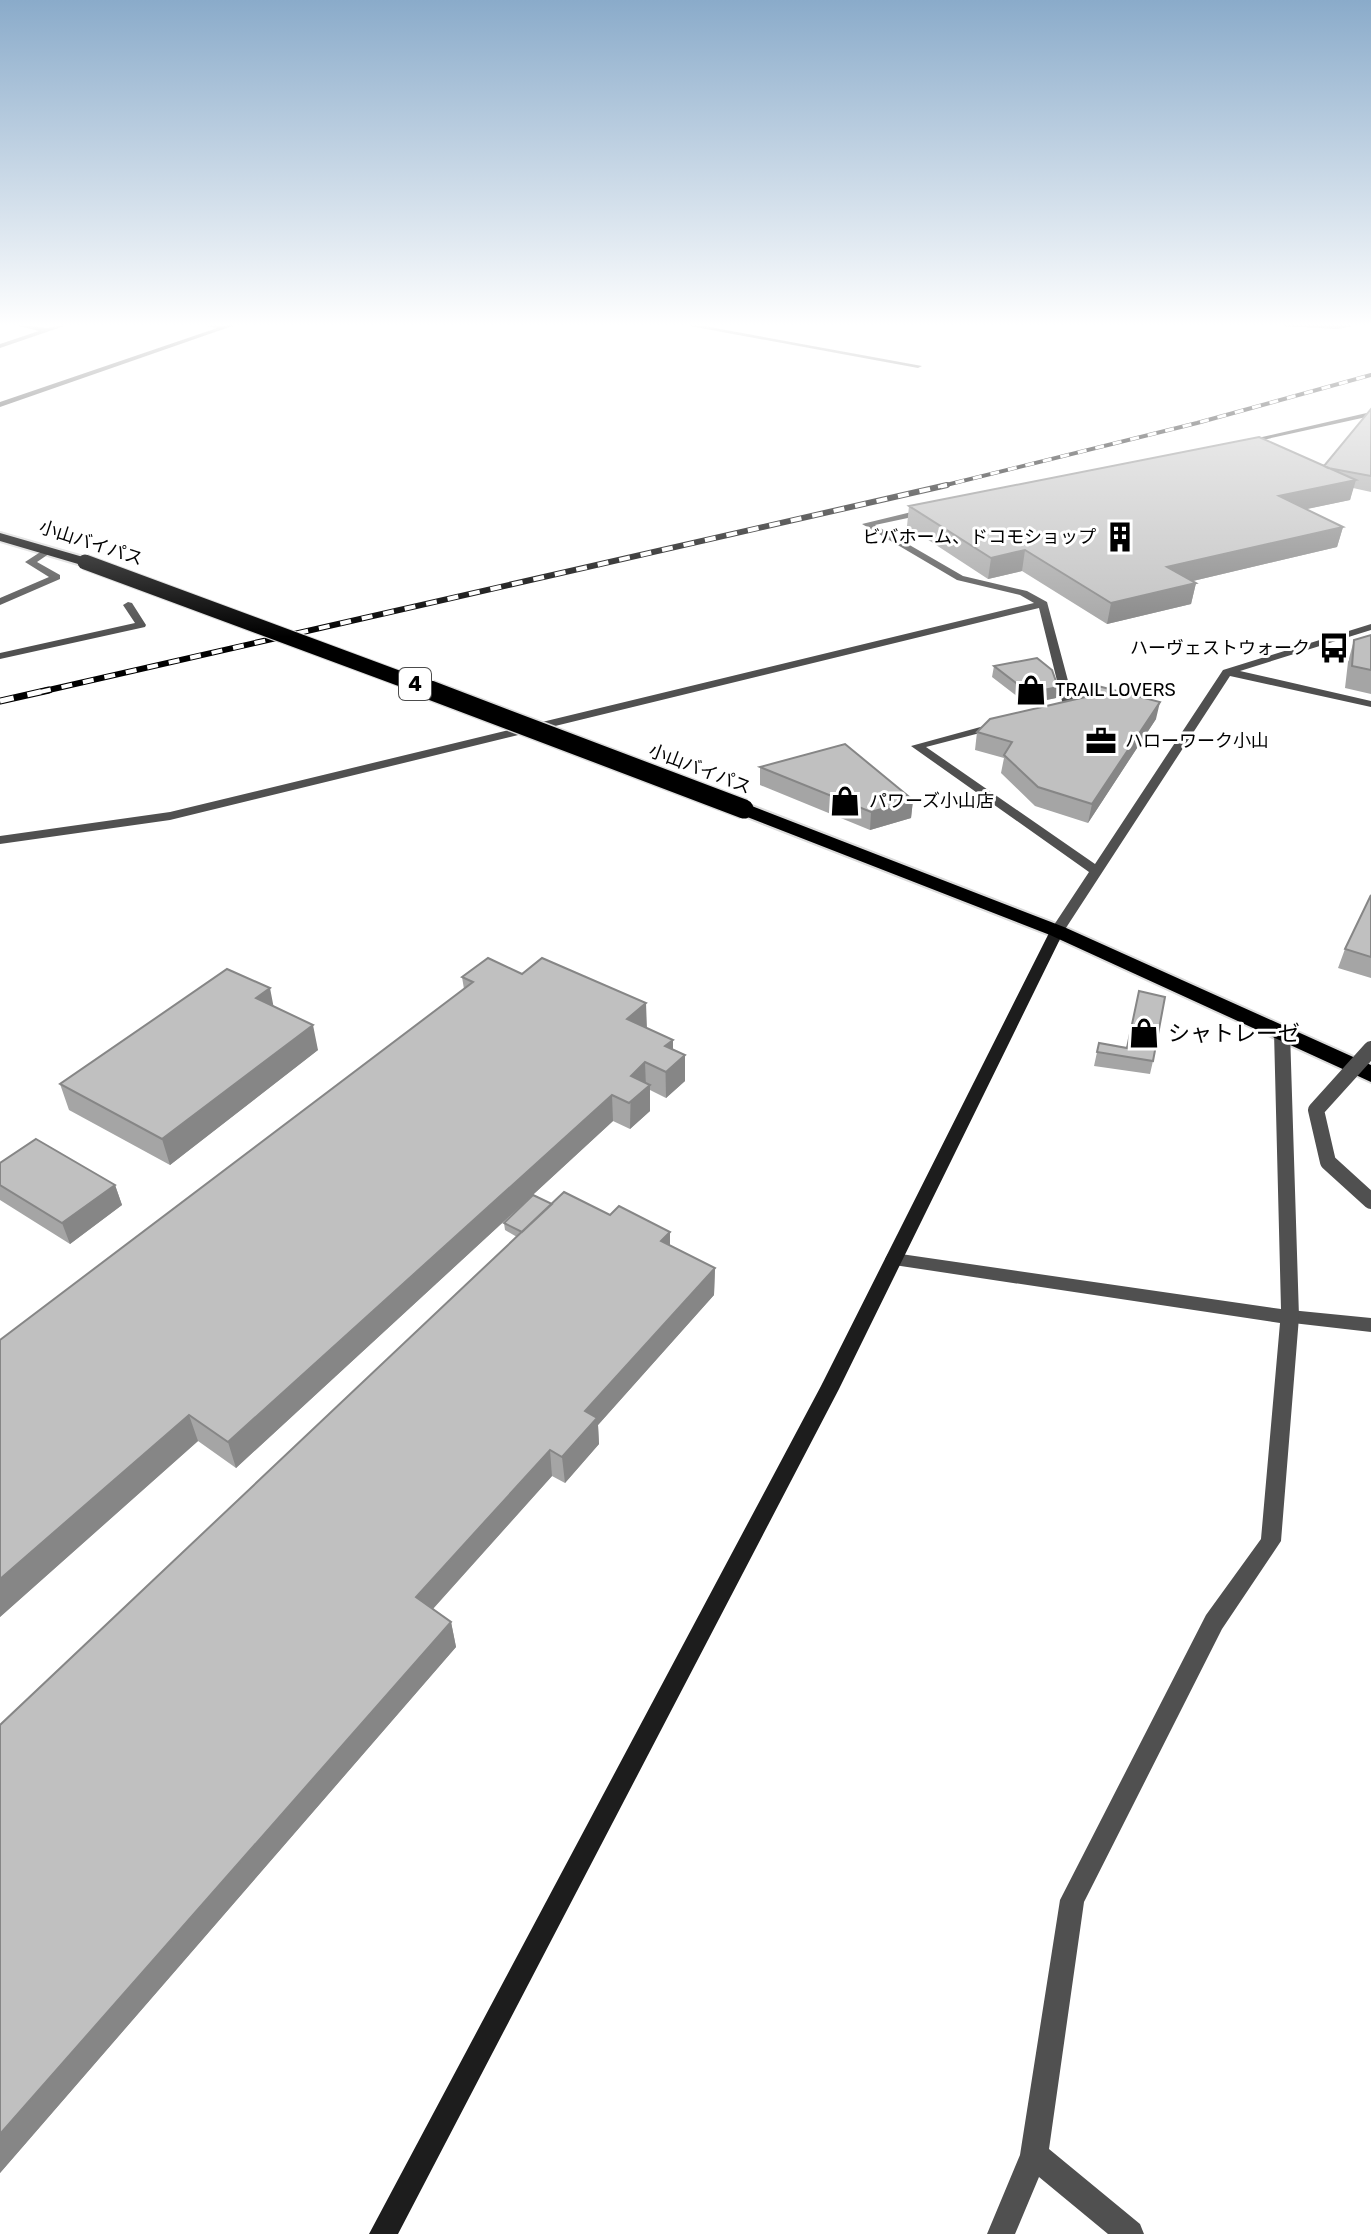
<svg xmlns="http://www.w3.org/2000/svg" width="1371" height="2234" font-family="Rubik,'Noto Sans JP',sans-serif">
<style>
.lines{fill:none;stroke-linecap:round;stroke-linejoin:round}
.highway-casing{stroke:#dbdbdb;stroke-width:4}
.lane{fill:#505050;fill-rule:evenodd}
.street{fill:#505050;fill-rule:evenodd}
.secondary{fill:#1d1d1d;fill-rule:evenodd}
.highway{fill:#000;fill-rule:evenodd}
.rail-far2-casing{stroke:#000;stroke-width:4}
.rail-far1-casing{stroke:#000;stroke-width:6}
.rail-casing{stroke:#000;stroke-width:7}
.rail-far2{stroke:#fff;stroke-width:3;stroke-dasharray:9;stroke-linecap:butt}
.rail-far1{stroke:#fff;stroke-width:4;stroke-dasharray:11;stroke-linecap:butt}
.rail{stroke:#fff;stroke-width:5;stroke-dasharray:14;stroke-linecap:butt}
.highway-bridge-far1-casing{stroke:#dbdbdb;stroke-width:17;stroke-linecap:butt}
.highway-bridge-casing{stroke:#dbdbdb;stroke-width:22;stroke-linecap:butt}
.lane-bridge{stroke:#505050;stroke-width:16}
.highway-bridge-far1{stroke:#000;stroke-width:15}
.highway-bridge{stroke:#000;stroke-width:19}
.wall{fill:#a5a5a5}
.shaded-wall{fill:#868686}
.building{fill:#c0c0c0;stroke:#868686;stroke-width:2}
.labels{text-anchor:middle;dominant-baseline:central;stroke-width:6;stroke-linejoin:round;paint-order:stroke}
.far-poi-label{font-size:18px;fill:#000;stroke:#fff;text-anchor:start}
.far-street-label{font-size:18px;fill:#000;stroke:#fff}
.shield{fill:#fff;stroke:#4c4c4c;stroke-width:2}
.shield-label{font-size:20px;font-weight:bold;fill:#000}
.poi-label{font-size:22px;fill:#000;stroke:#fff;text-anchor:start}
</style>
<rect width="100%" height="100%" fill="#fff"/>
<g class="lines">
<!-- highway casing -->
<g class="highway-casing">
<path id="highway" d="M 0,533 L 90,559 L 92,562 L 85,566 L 0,541 Z
M 744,803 L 1064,927 L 1371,1065 L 1371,1082 L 1050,935 L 737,813 L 735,809 Z"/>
</g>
<!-- lane -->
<path class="lane" d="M 1248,324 L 1362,324 L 1338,329 Z
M 1290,1310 L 1371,1318 L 1371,1332 L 1284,1322 L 1281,1317 L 1284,1312 Z"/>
<!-- street -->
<path class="street" d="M 11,324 L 47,328 L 70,324 L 0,348 L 0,344 L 39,331 Z
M 201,324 L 213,324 L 225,328 L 222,330 Z
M 679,324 L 693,324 L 922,366 L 918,368 Z
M 1241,324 L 1254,324 L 1244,326 Z
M 1371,412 L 1371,416 L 1240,445 L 1236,443 Z
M 928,508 L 931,509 L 931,513 L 875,525 L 963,576 L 1027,591 L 1047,602 L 1075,707 L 1073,709 L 1057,713 L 1051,710 L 1063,705 L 1039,608 L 170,820 L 0,844 L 0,836 L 170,812 L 1034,603 L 1020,595 L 957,580 L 862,524 Z
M 45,549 L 53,551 L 37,562 L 60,575 L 60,579 L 0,605 L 0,598 L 49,577 L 25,562 Z
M 128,602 L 132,603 L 146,625 L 145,627 L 0,659 L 0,653 L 135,623 L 123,605 Z
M 1371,624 L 1371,630 L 1240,671 L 1371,701 L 1371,707 L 1230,676 L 1062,934 L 1052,934 L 1050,931 L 1089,872 L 911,746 L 995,723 L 1003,723 L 1003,727 L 926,747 L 1095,864 L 1223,670 Z
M 1282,1027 L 1290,1032 L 1299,1317 L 1281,1541 L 1222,1629 L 1084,1902 L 1049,2149 L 1140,2224 L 1144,2234 L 1108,2234 L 1039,2177 L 1015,2234 L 987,2234 L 1020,2155 L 1060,1900 L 1206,1615 L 1261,1539 L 1280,1323 L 894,1265 L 888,1264 L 885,1259 L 888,1254 L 894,1253 L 1281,1309 L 1274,1032 Z"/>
<!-- secondary -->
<path class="secondary" d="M 229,324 L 238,324 L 0,407 L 0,402 Z
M 1057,927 L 1064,931 L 839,1389 L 398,2234 L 369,2234 L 821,1386 L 1050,931 Z"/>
<!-- highway -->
<use href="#highway" class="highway"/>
<!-- rail-far2 casing -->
<g class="rail-far2-casing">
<path id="rail-far2" d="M 938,487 L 1197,423 L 1371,375"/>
</g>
<!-- rail-far1 casing -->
<g class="rail-far1-casing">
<path id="rail-far1" d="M 40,692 L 947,485"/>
</g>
<!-- rail casing -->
<g class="rail-casing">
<path id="rail" d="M 0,701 L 49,690"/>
</g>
<!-- rail-far2 -->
<use href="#rail-far2" class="rail-far2"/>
<!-- rail-far1 -->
<use href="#rail-far1" class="rail-far1"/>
<!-- rail -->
<use href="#rail" class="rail"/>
<!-- highway-bridge-far1 casing -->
<g class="highway-bridge-far1-casing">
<path id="highway-bridge-far1" d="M 85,562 L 436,692"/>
</g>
<!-- highway-bridge casing -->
<g class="highway-bridge-casing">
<path id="highway-bridge" d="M 430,690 L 744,809"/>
</g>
<!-- lane-bridge -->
<path class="lane-bridge" d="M 1371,1049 L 1316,1110 L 1328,1162 L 1371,1201"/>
<!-- highway-bridge-far1 -->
<use href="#highway-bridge-far1" class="highway-bridge-far1"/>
<!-- highway-bridge -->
<use href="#highway-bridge" class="highway-bridge"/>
</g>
<!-- wall -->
<path class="wall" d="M 1371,409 L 1371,492 L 1353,488 L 1350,500 L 1306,509 L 1343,527 L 1337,547 L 1193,581 L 1196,583 L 1191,604 L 1107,624 L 1022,571 L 988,579 L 907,526 L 909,506 L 1324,466 Z
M 1371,635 L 1371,694 L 1345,688 L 1348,662 L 1354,640 Z
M 994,666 L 1056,698 L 1027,704 L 992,677 Z
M 1156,719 L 1088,823 L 1035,806 L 1001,773 L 1004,758 L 975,750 L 977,732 Z
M 760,767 L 913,800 L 911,818 L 870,830 L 760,785 Z
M 1371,895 L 1371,978 L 1338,968 L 1345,949 Z
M 462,977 L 647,1028 L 673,1049 L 685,1081 L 666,1098 L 650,1090 L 650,1111 L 630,1129 L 613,1121 L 236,1468 L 198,1441 L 0,1617 L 0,1340 L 464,989 Z
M 274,1006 L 318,1050 L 170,1165 L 69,1110 L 60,1084 Z
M 1099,1043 L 1127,1048 L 1153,1061 L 1150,1074 L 1094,1066 Z
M 0,1163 L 115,1185 L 122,1205 L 70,1244 L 0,1200 Z
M 552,1204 L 670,1245 L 715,1268 L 714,1295 L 598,1425 L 599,1444 L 565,1483 L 552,1476 L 433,1609 L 451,1622 L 456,1647 L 0,2173 L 0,1725 L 517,1237 L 505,1230 L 504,1223 Z"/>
<!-- shaded-wall -->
<path class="shaded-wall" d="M 1356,480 L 1350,500 L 1274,516 L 1279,496 Z
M 1343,527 L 1337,547 L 1163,588 L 1167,567 Z
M 1025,550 L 1022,571 L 988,579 L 991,558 Z
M 1196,583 L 1191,604 L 1107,624 L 1111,603 Z
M 1058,687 L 1056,698 L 1027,704 L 1029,693 Z
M 1160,702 L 1156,719 L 1088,823 L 1092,804 Z
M 913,800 L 911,818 L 870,830 L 871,812 Z
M 270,988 L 275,1014 L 256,998 Z
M 646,1003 L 647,1029 L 627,1019 Z
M 313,1025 L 318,1050 L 170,1165 L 162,1139 Z
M 673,1040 L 673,1065 L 685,1055 L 685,1081 L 666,1098 L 665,1046 Z
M 645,1062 L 646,1088 L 650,1085 L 650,1111 L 630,1129 L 631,1076 Z
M 612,1095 L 613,1121 L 236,1468 L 228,1442 Z
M 115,1185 L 122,1205 L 70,1244 L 62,1223 Z
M 670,1232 L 670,1258 L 661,1241 Z
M 715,1268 L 714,1295 L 598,1425 L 599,1444 L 565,1483 L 562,1457 L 585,1411 Z
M 189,1415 L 198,1441 L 0,1617 L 0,1579 Z
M 550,1450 L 552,1476 L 421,1622 L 416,1597 Z
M 451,1622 L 456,1647 L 0,2173 L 0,2134 Z"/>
<!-- building -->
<path class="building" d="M 1371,409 L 1371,476 L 1328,468 L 1324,466 Z
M 1259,437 L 1356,480 L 1279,496 L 1343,527 L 1167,567 L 1196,583 L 1111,603 L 1025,550 L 991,558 L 909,506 Z
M 1371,635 L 1371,670 L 1352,666 L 1354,640 Z
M 1037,658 L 1052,670 L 1058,687 L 1029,693 L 994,666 Z
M 1094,685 L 1160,702 L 1092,804 L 1038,787 L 1004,755 L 1012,742 L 977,732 L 990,719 L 1085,697 Z
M 845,744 L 913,800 L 871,812 L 760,767 Z
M 1371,895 L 1371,957 L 1345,949 Z
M 488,958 L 522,974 L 542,958 L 646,1003 L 627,1019 L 673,1040 L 665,1046 L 685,1055 L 666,1072 L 645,1062 L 631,1076 L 650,1085 L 629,1103 L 612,1095 L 228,1442 L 189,1415 L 0,1579 L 0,1340 L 473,982 L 462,977 Z
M 227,969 L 270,988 L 256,998 L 313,1025 L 162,1139 L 60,1084 Z
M 1139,991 L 1165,997 L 1153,1061 L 1097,1052 L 1099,1043 L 1127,1048 Z
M 36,1139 L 115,1185 L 62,1223 L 0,1185 L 0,1163 Z
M 564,1192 L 610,1215 L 619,1206 L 670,1232 L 661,1241 L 715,1268 L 585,1411 L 597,1418 L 562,1457 L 550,1450 L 416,1597 L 451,1622 L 0,2134 L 0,1725 Z
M 533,1195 L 552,1204 L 522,1232 L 504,1223 Z"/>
<!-- sky -->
<linearGradient id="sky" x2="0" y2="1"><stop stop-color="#8aabca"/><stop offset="0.51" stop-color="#fff"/><stop offset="1" stop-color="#fff" stop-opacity="0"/></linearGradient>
<rect width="1371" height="637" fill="url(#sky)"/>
<!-- icons -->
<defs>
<g id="building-bare" transform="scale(2.4)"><path d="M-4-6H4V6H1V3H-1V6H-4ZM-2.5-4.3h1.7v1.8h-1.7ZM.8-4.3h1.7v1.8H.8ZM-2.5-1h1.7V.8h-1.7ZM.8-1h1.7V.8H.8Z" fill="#000" stroke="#fff" stroke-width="2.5" paint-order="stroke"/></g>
<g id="bus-bare" transform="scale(2.4)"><path d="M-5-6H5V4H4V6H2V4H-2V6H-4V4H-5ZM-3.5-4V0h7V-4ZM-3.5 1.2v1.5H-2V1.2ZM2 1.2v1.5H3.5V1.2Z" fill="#000" stroke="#fff" stroke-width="2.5" paint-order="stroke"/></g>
<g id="shop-bare" transform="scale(2.4)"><path d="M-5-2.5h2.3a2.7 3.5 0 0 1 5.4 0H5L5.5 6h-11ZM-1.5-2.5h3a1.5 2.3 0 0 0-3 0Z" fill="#000" stroke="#fff" stroke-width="2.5" paint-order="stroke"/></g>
<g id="office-bare" transform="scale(2.4)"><path d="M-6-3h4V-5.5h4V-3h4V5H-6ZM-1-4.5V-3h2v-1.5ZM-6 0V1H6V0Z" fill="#000" stroke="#fff" stroke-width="2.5" paint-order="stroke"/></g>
</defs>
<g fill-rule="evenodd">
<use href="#building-bare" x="1120" y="537"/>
<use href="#bus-bare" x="1334" y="648"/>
<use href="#shop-bare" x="1031" y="690"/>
<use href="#office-bare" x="1101" y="741"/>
<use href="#shop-bare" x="845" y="801"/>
<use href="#shop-bare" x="1144" y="1033"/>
</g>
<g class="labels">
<!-- far-poi labels -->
<g class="far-poi-label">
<text x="1096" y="537" text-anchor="end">ビバホーム、ドコモショップ</text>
<text x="1310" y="648" text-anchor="end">ハーヴェストウォーク</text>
<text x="1055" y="690">TRAIL LOVERS</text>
<text x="1125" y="741">ハローワーク小山</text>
<text x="869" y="801">パワーズ小山店</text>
</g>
<!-- far-street labels -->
<g class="far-street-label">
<text transform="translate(91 543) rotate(18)">小山バイパス</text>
<text transform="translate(700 769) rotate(21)">小山バイパス</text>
</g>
<!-- shield labels -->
<rect class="shield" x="399" y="668" width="32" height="32" rx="6"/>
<g class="shield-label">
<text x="415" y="684">4</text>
</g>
<!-- poi labels -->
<g class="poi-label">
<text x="1168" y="1033">シャトレーゼ</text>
</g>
</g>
</svg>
